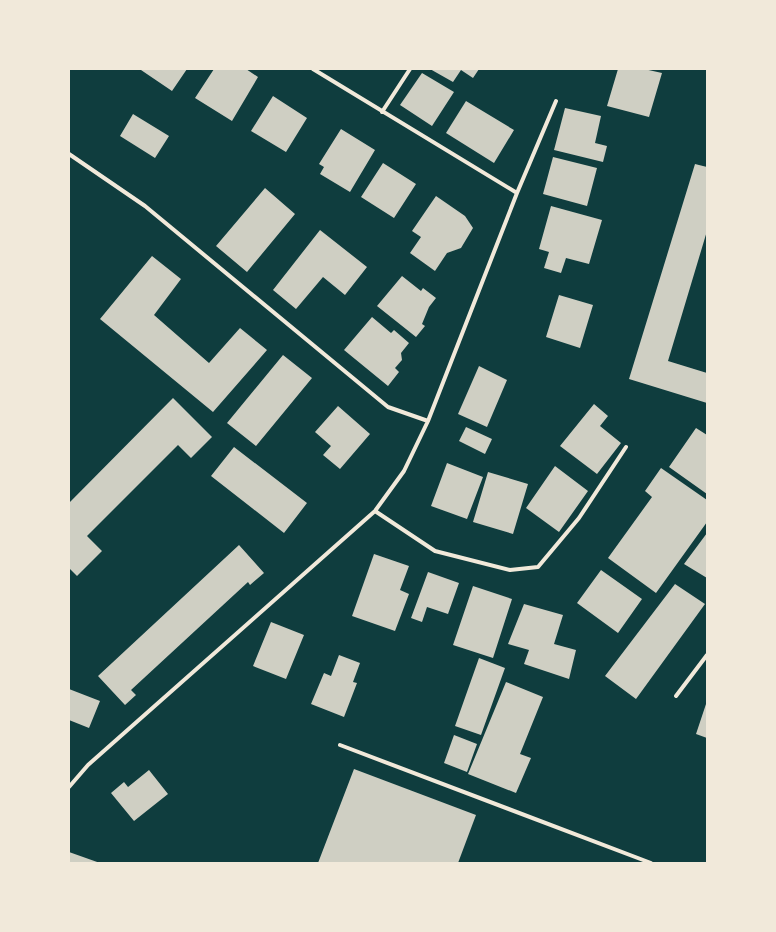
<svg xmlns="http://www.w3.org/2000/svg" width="776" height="932" font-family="Ubuntu,sans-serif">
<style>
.building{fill:#cfcfc3}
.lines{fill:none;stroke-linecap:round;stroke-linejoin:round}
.minor{stroke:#f1e9da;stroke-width:4}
</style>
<rect width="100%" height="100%" fill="#0f3d3e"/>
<!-- building -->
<path class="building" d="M 142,69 L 187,69 L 172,91 L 141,70 Z
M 214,69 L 246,69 L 258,77 L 232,121 L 195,98 Z
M 430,69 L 479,69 L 473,78 L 461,70 L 453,82 Z
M 618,69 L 644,69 L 662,73 L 649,117 L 607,106 Z
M 422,73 L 454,92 L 432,126 L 400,105 Z
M 273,96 L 307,118 L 286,152 L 251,131 Z
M 466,101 L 514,130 L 494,163 L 446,133 Z
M 565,108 L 601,116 L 595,143 L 607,146 L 603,162 L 554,150 Z
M 133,114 L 169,136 L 155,158 L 120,136 Z
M 341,129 L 375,150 L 350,192 L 320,174 L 324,167 L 319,164 Z
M 553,157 L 597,168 L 587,206 L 543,194 Z
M 383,163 L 416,184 L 394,218 L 361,197 Z
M 695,164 L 707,167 L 707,231 L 668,361 L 707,373 L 707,403 L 629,379 Z
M 265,188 L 295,214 L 247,272 L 216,246 Z
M 436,196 L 465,216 L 473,228 L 461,248 L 447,253 L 435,271 L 410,253 L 421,237 L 412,231 Z
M 551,206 L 602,220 L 589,264 L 566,258 L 561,273 L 544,268 L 549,252 L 539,249 Z
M 320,230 L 367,267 L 345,295 L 323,277 L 296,309 L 273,290 Z
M 152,256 L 181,279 L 154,315 L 209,363 L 240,328 L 267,350 L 213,412 L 100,319 Z
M 402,276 L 421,291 L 423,288 L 436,298 L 429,307 L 422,324 L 425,326 L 416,337 L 377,306 Z
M 559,295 L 593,305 L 580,348 L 546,337 Z
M 372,317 L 391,333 L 394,330 L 409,343 L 401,353 L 402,360 L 395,368 L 399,372 L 388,386 L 344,350 Z
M 283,355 L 312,378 L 256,446 L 227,423 Z
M 479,366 L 507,380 L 487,427 L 458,414 Z
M 173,398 L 212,437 L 191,458 L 178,445 L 87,536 L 102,551 L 77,576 L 69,568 L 69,503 Z
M 594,404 L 608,416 L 600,426 L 621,443 L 597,474 L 560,446 Z
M 338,406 L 370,434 L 340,469 L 323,455 L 331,446 L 315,432 Z
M 466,427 L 492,439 L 485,454 L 459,441 Z
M 696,428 L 707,435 L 707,494 L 669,467 Z
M 234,447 L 307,503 L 284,533 L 211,476 Z
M 447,463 L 483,477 L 467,519 L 431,506 Z
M 555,466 L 588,491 L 559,532 L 526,508 Z
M 661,468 L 707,500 L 707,522 L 656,593 L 608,558 L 652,497 L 645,491 Z
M 488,472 L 528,484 L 513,534 L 473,522 Z
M 707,533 L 707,578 L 684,564 Z
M 239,545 L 264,573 L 250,585 L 248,582 L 131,690 L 136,695 L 125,705 L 98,676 Z
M 374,554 L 409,566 L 400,590 L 409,594 L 395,631 L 352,616 Z
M 601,570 L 642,599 L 618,633 L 577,603 Z
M 428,572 L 459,583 L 448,614 L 427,607 L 422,622 L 411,618 Z
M 675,584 L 705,604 L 636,699 L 605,676 Z
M 473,586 L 512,599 L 493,658 L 453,645 Z
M 524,604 L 563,615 L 554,644 L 576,650 L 569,679 L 524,664 L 529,650 L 508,644 Z
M 271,622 L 304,635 L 286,679 L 253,666 Z
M 339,655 L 360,663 L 353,682 L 357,683 L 344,717 L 311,704 L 324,673 L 331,676 Z
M 479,658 L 505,668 L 481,735 L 455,726 Z
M 506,682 L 543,697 L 520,754 L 531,758 L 516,793 L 468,774 Z
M 69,689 L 100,701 L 89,728 L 69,720 Z
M 707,701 L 707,738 L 696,734 Z
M 454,735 L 477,744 L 467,772 L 444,763 Z
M 354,769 L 476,815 L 458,863 L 318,863 Z
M 149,770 L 168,794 L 134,821 L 111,793 L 124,782 L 128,787 Z
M 69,852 L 100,863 L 69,863 Z"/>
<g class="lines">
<!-- minor -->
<path class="minor" d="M 313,69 L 517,193
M 382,112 L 410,69
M 69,154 L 145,206 L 388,407 L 428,421
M 375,511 L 435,551 L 510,570 L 538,567 L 579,518 L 626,447
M 676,696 L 707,655
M 340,745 L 651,863
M 69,787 L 88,765 L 375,511 L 404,471 L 428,421 L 517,193 L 556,101"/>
</g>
<!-- border -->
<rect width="776" height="932" fill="none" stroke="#f1e9da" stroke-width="140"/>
</svg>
